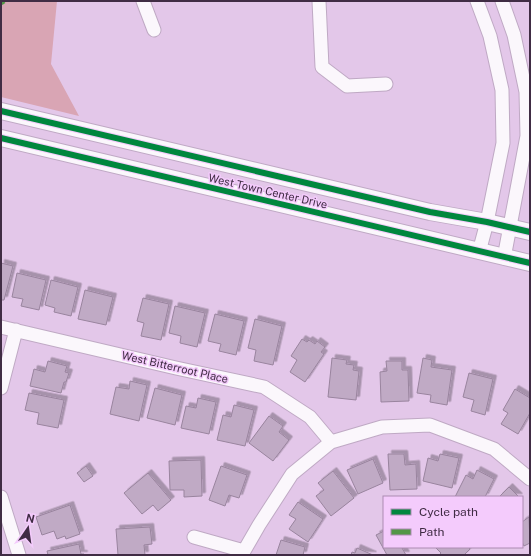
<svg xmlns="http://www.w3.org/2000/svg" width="531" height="556" font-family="'Public Sans',sans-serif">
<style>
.green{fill:#d9a5b4}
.building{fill:#c0aac5;stroke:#99849e;filter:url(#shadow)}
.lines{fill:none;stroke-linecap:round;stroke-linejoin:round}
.minor-casing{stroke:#bfa9c4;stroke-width:15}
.tertiary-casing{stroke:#bfa9c4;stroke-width:18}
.minor{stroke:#fbf7fc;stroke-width:13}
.tertiary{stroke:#fbf7fc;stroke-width:16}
.quiet{stroke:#529646;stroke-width:5;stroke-dasharray:10 5;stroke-linecap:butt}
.cycleway-casing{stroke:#f4cbfc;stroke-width:8}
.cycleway{stroke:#00873e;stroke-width:6}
.labels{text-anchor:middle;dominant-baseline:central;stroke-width:3;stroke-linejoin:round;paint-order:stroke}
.street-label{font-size:11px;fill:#402c44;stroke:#f4cbfc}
</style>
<defs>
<filter id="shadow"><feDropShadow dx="3.5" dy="-3.5" stdDeviation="0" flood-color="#0004"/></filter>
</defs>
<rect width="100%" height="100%" fill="#e3c7e9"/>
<!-- green -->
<path class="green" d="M 1,1 L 57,1 L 51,64 L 79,116 L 1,97 Z"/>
<!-- building -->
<path class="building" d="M 1,263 L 13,266 L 4,300 L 1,300 Z
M 17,273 L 46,280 L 39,310 L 21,306 L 23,299 L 12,297 Z
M 51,280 L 78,287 L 71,316 L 54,312 L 55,308 L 45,305 Z
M 85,290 L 113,297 L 106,325 L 78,319 Z
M 143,298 L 169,304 L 161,340 L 141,336 L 144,323 L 137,321 Z
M 175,306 L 205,313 L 197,347 L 180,343 L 181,336 L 169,333 Z
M 215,314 L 244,321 L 236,355 L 219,351 L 221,344 L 208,341 Z
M 255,319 L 282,326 L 273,365 L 254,361 L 256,350 L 248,348 Z
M 302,339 L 307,342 L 309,340 L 315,344 L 317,341 L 325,347 L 321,352 L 324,354 L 305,382 L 290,372 L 297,360 L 291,356 Z
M 332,358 L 347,360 L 346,364 L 354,365 L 353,370 L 359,371 L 356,400 L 328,397 Z
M 423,358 L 432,360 L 431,367 L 452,370 L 447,405 L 430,402 L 431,395 L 417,393 Z
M 48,361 L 67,366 L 65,372 L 69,373 L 66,382 L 64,382 L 61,393 L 30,386 L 34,369 L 45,372 Z
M 386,361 L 402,361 L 402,370 L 408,370 L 409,401 L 381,402 L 380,372 L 387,371 Z
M 469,373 L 493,379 L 485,415 L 471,411 L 474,400 L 463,397 Z
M 130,381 L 147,385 L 139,421 L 110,414 L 116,387 L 129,389 Z
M 155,388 L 182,395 L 175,425 L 147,418 Z
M 515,389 L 530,398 L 530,413 L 518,434 L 501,424 L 508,413 L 503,410 Z
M 29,393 L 64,400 L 58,428 L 37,424 L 39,413 L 25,410 Z
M 198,398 L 216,402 L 209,434 L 181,428 L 186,406 L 196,408 Z
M 234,405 L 254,410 L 245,446 L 217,440 L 223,415 L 231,417 Z
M 269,416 L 283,426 L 279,432 L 289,440 L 273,461 L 249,443 Z
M 388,454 L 404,454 L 405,465 L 416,464 L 417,489 L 390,490 Z
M 440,454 L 459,458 L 452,488 L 423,481 L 428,458 L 438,461 Z
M 373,459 L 383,483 L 358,494 L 347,470 Z
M 201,460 L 202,496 L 184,497 L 184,490 L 170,490 L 169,461 Z
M 86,466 L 93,476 L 84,482 L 77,473 Z
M 221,466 L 247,475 L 239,498 L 229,495 L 225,506 L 209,500 Z
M 477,470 L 494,479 L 485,497 L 455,497 L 466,475 L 473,479 Z
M 333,471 L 354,498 L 331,516 L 316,496 L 324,490 L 318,483 Z
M 148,473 L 171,500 L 158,511 L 153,505 L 142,514 L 124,493 Z
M 509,487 L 519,497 L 499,497 Z
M 298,502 L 323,519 L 308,542 L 289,529 L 296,519 L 289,515 Z
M 70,505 L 80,534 L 66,539 L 65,536 L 57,539 L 54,531 L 42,535 L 36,517 Z
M 529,517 L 530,543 L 524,546 L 522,542 L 522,522 Z
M 150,527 L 152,544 L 144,545 L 145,555 L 118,555 L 116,529 Z
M 384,531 L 384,547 L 405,547 L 402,548 L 406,555 L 387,555 L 376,535 Z
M 281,540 L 305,547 L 303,555 L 276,555 Z
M 79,544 L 81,554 L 84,554 L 84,555 L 48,555 L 47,551 Z
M 435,547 L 468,547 L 470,549 L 464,555 L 439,555 L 441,553 Z
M 357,548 L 373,555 L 351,555 L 352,552 L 355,553 Z"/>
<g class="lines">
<!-- minor casing -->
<g class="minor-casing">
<path id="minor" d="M 143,1 L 154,30
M 319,1 L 322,67 L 347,86 L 386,84
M 477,1 L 490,36 L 502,90 L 503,143 L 487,222 L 479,252
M 502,1 L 514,35 L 526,92 L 527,136 L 504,258
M 1,327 L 176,368 L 264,387 L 310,417 L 331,442
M 1,388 L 16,330
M 1,497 L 19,555
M 194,537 L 244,551
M 243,555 L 244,551 L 259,525 L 292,474 L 331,442 L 382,427 L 430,425 L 494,449 L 530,479"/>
</g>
<!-- tertiary casing -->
<g class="tertiary-casing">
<path id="tertiary" d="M 1,111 L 430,212 L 487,222 L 530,232
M 1,138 L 530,263"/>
</g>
<!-- minor -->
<use href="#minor" class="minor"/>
<!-- tertiary -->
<use href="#tertiary" class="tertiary"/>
<!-- quiet -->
<path class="quiet" d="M 1,3 L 4,1"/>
<!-- cycleway casing -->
<g class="cycleway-casing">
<path id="cycleway" d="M 1,111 L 430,212 L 487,222 L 530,232
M 1,138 L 530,263"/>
</g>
<!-- cycleway -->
<use href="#cycleway" class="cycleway"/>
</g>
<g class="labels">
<!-- street labels -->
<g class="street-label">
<text transform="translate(268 191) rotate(13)">West Town Center Drive</text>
<text transform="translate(175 367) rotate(13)">West Bitterroot Place</text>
</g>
</g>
<!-- border -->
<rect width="531" height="556" fill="none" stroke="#402c44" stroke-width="4"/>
<!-- legend -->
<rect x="383" y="496" width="140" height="52" fill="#f4cbfc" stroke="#ac8bb2"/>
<rect x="391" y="509" width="20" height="6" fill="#00873e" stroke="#ac8bb2"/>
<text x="419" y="516" font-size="12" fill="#402c44">Cycle path</text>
<rect x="391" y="529" width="20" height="6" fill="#529646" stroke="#ac8bb2"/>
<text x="419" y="536" font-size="12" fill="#402c44">Path</text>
<!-- north arrow -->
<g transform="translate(28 528) rotate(13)" stroke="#f4cbfc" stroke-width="3" paint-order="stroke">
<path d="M0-3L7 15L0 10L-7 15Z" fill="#402c44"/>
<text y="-6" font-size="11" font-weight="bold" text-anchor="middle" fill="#402c44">N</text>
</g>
</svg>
